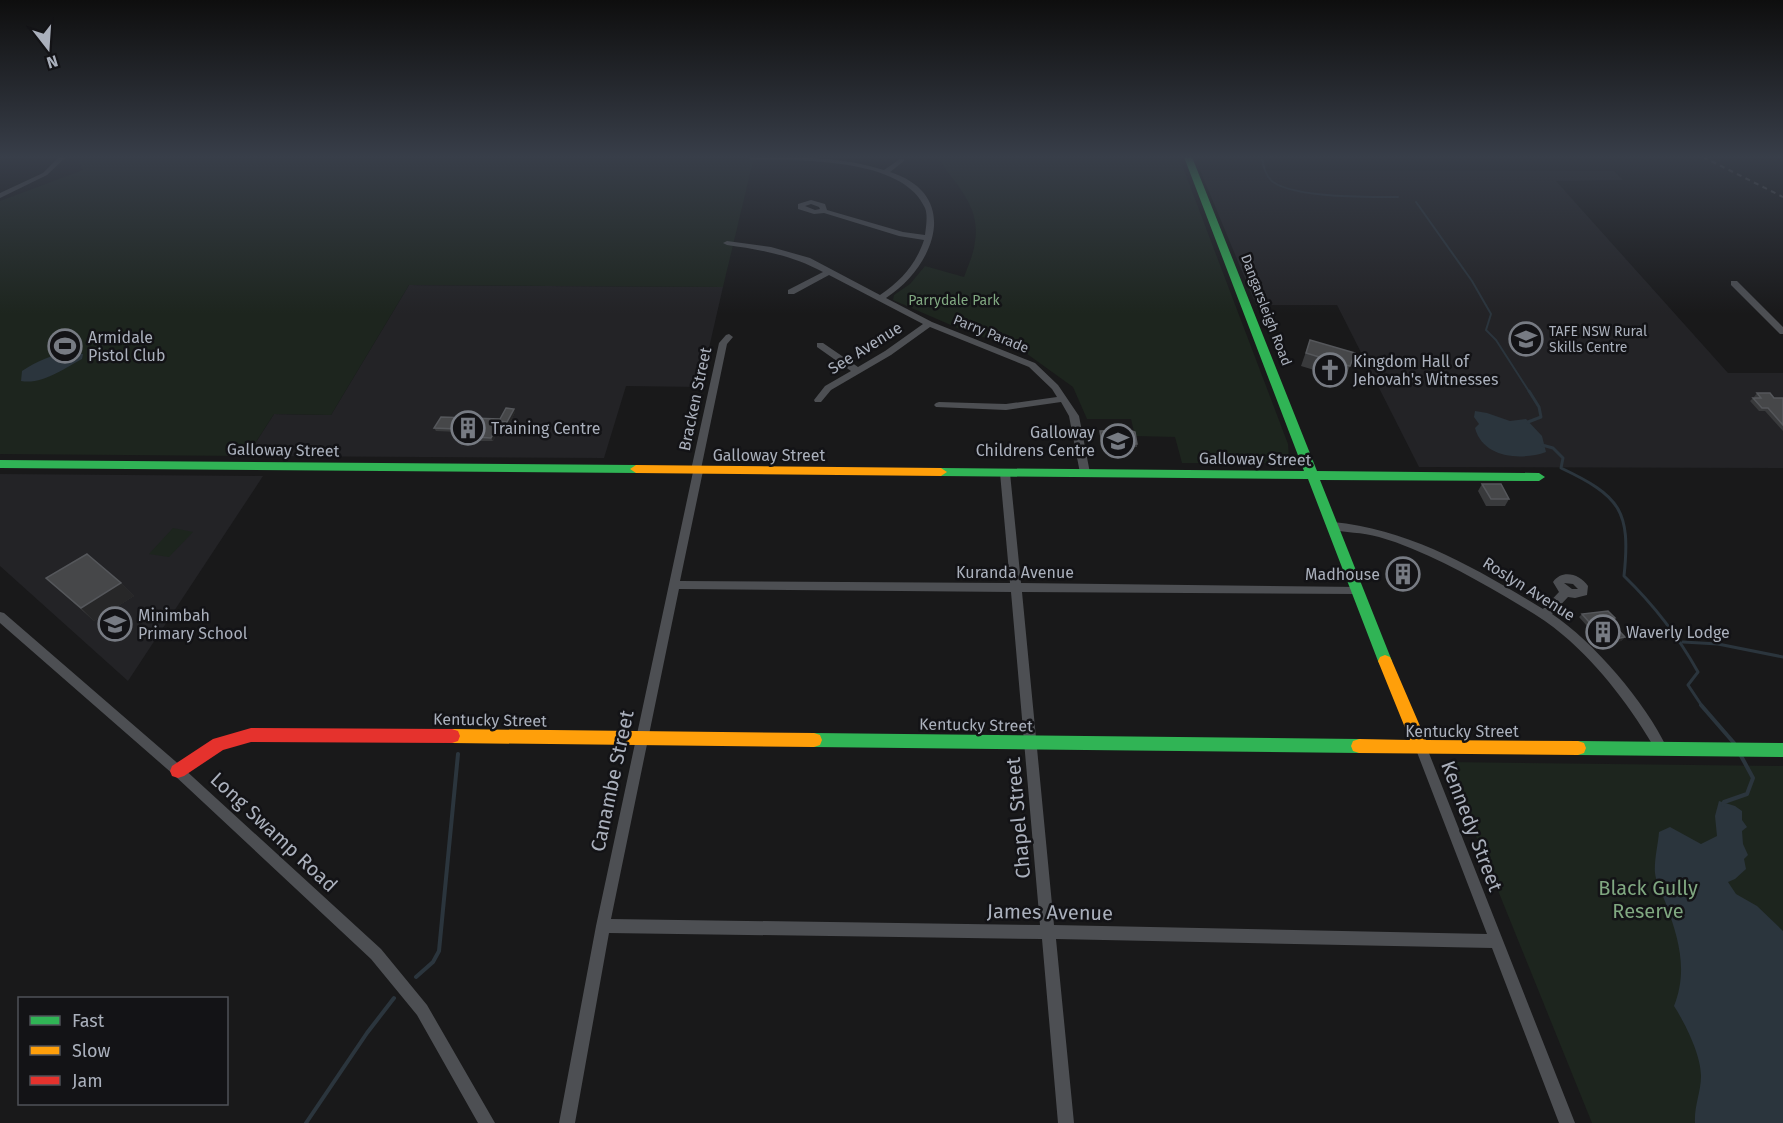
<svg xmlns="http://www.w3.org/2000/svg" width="1783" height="1123" font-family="'Fira Sans',sans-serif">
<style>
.built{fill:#232326}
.green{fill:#1d251e}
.water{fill:#2b353d}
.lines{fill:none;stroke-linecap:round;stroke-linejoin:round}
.stream-far2{stroke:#2b353d;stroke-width:2}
.stream-far1{stroke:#2b353d;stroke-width:3}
.stream{stroke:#2b353d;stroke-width:4}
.street{fill:#4d4f53;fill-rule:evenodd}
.fast{fill:#30b455;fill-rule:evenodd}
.slow{fill:#ff9f0a;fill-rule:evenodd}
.jam{fill:#e5322d;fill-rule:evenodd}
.rail{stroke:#4e4f52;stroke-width:2;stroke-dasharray:5 4.5;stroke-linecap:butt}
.wall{fill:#393a3c}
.shaded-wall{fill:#272728}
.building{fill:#464749;stroke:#55575b;stroke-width:1.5}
.labels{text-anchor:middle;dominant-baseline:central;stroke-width:5;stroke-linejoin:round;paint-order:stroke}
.far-park-label{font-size:14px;fill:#80a881;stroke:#131316}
.far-street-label{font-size:14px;fill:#aab0bc;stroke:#131316}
.far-poi-label{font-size:14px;fill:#aab0bc;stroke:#131316;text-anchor:start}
.poi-label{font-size:16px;fill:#aab0bc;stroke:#131316;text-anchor:start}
.street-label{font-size:16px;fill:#aab0bc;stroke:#131316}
.near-street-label{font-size:20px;fill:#aab0bc;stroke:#131316}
.near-park-label{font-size:20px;fill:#80a881;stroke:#131316}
</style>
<rect width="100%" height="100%" fill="#19191a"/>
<!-- built -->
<path class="built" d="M 1200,170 L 1614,171 L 1623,180 L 1556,181 L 1728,373 L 1783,373 L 1783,468 L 1419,467 L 1337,305 L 1256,305 Z
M 409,285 L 723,287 L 700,387 L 626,386 L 604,458 L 247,456 L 274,414 L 331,415 Z
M 0,474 L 263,476 L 128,681 L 0,566 Z"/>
<!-- green -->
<path class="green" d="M 76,157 L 754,157 L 723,287 L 409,285 L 331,415 L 274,414 L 247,456 L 0,454 L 0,201 L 83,170 Z
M 937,157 L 1179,157 L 1288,444 L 1289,457 L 1277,463 L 1182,463 L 1175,437 L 1135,436 L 1131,419 L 1087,419 L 1073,387 L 1023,351 L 960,329 L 893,300 L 894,295 L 910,284 L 925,266 L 964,277 C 968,266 974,253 975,241 C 981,206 955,184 937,157 Z
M 173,528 L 193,532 L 169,557 L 149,554 Z
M 1446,762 L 1783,766 L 1783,1123 L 1592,1123 Z"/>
<!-- water -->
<path class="water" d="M 69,352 L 83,354 L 82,359 C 65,368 42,385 21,381 L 22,371 C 37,361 51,355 69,352 Z
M 1475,411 L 1487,413 L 1510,421 L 1526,419 L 1542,436 L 1546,452 C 1521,461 1483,458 1475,428 L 1479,424 L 1474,417 Z
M 1719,801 L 1735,806 L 1742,811 L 1742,820 L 1747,827 L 1742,831 L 1743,844 L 1748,855 L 1744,859 L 1746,869 L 1735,879 L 1728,882 L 1736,894 L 1757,906 L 1783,931 L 1783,1123 L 1695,1123 C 1694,1106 1701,1092 1701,1076 C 1701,1055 1685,1023 1674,1006 C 1688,971 1679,939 1666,904 C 1663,895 1656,883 1655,873 C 1654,860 1658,845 1659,832 L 1670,827 L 1701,844 L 1717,836 L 1715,816 Z"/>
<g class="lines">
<!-- stream-far2 -->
<path class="stream-far2" d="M 1262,157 C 1263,166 1265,176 1273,182 C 1296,198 1369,197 1398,197
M 1416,202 L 1472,281 L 1491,314 L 1486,330 L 1496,340 L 1530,393"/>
<!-- stream-far1 -->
<path class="stream-far1" d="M 1528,422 L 1541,417 L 1539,407 L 1529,391
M 1542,445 L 1553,448 L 1563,458 L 1561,468 C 1620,496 1631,510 1624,576 C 1654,605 1678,636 1698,672 L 1688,685 L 1702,706
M 1683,642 L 1718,644 L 1783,657"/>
<!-- stream -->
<path class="stream" d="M 1701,705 L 1734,743
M 1723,805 L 1724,802 L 1747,794 L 1753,778 L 1740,754
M 416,977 L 433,962 L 439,951 L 458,754
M 306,1123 L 367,1033 L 394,998"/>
<!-- street -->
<path class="street" d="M 59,157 L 66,157 L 47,175 L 0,198 L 0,193 L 43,173 Z
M 748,157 C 794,157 840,156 884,170 L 900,159 L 904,159 L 904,161 L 890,172 C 962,195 935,266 886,298 L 932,322 L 1035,363 L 1058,385 L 1079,416 L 1090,473 L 1088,475 L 1082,475 L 1080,473 L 1069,416 L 1061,402 L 1006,410 L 936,407 L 934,405 L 936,403 L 939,402 L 1006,404 L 1057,397 L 1052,389 L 1029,367 L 930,327 L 891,355 L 831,390 L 821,402 L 815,402 L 814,400 L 825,386 L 851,371 L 817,347 L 817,343 L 823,343 L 858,367 L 885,351 L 923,324 L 829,275 L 794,294 L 788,294 L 788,290 L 823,272 C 791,255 762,250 727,245 L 723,243 L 727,241 L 771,247 L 810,258 L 880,295 C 901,281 916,264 924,240 L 899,236 L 824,213 L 814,214 L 798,209 L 798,204 L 811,200 L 825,204 L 827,210 L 903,232 L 925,235 C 926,227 928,215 925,208 C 903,157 798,160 751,160 ZM 811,204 L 819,207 L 820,209 L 815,210 L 805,206 Z
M 1731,281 L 1737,281 L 1783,327 L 1783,334 L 1780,334 L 1731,285 Z
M 729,334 L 733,337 L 727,344 L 701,469 L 703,471 L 680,581 L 1010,583 L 1000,473 L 1005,470 L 1010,473 L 1021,583 L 1360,587 L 1361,590 L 1360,593 L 1356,594 L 1022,592 L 1054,925 L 1487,934 L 1415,747 L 1417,743 L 1421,742 L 1425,743 L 1575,1123 L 1559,1123 L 1492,948 L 1056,939 L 1074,1123 L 1058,1123 L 1042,939 L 609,933 L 575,1123 L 559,1123 L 596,926 L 693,472 L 691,470 L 719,343 L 726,335 ZM 679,589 L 1011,592 L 1040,925 L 611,919 Z
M 1333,522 C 1410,529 1479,570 1543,609 L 1559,592 L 1553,582 C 1562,569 1580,574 1588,586 L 1587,595 L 1575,598 L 1568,597 L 1552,614 C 1593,641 1646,703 1667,748 L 1665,752 L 1661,753 L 1657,752 C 1632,709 1601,667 1563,635 C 1546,620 1526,609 1506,597 C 1466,574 1424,550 1379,537 C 1362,532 1345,533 1329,529 L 1328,526 ZM 1564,583 L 1573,584 L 1578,589 L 1572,589 Z
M 0,612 L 4,613 L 182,767 L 381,949 L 427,1005 L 495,1123 L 478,1123 L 417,1015 L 371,959 L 174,775 L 0,623 Z"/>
<!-- fast -->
<path class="fast" d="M 1184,157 L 1192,157 L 1317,471 L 1539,473 L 1545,477 L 1539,481 L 1320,480 L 1392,661 L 1390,665 L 1385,667 L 1380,665 L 1378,661 L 1308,479 L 941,476 L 935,472 L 941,468 L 1304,471 Z
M 0,460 L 636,465 L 642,469 L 636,473 L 0,468 Z
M 814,733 L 1359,739 L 1365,741 L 1367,746 L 1365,751 L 1359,753 L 814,747 L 808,745 L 806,740 L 808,735 Z
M 1578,741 L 1783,743 L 1783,757 L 1578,755 L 1572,753 L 1570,748 L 1572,743 Z"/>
<!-- slow -->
<path class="slow" d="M 636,465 L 941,468 L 947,472 L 941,476 L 636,473 L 630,469 Z
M 1385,655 L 1390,657 L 1392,661 L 1426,740 L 1578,741 L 1584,743 L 1586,748 L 1584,753 L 1578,755 L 1359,753 L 1353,751 L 1351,746 L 1353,741 L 1359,739 L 1410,740 L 1378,661 L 1380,657 Z
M 452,729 L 814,733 L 820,735 L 822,740 L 820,745 L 814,747 L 452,743 L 446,741 L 444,736 L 446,731 Z"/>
<!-- jam -->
<path class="jam" d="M 251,728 L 452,729 L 458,731 L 460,736 L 458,741 L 452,743 L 251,742 L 223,750 L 184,776 L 178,778 L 172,776 L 170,771 L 172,766 L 213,739 Z"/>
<!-- rail -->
<path class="rail" d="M 1703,157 L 1783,197"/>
</g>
<!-- wall -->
<path class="wall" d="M 1310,340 L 1350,366 L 1344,380 L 1336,377 L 1335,381 L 1322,377 L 1324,373 L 1301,366 Z
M 1757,393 L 1774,398 L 1783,398 L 1783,431 L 1765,411 L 1759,411 L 1750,401 L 1753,398 L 1755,398 L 1754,397 Z
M 515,412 L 509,425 L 501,425 L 493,441 L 479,441 L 477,437 L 480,433 L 436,431 L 434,428 L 500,419 Z
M 1100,431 L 1137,444 L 1137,447 L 1132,447 L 1131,450 L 1107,450 L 1106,447 L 1102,447 L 1100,435 Z
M 1482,484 L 1509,499 L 1505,506 L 1486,506 L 1478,491 Z
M 1393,567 L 1417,582 L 1414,586 L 1395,586 L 1391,570 Z
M 46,578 L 121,583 L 134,596 L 94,621 Z
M 1582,614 L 1615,618 L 1611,622 L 1625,637 L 1621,641 L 1603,644 L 1579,617 Z"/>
<!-- shaded-wall -->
<path class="shaded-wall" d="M 514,409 L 515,412 L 509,425 L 507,422 Z
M 500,421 L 501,425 L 493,441 L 491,438 Z
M 121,583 L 134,596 L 94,621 L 81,608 Z
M 1625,637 L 1621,641 L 1603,644 L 1606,641 Z"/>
<!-- building -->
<path class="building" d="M 1310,340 L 1355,353 L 1350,366 L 1342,364 L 1340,368 L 1328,364 L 1329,360 L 1306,353 Z
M 1757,393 L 1770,393 L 1774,398 L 1783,398 L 1783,425 L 1768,408 L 1762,408 L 1753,398 L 1761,398 Z
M 506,408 L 514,409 L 507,422 L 500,421 L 491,438 L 477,437 L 481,430 L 434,428 L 441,417 L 500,419 Z
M 1129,430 L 1135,432 L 1137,444 L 1132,444 L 1132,446 L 1107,446 L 1107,444 L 1102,444 L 1100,431 Z
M 1482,484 L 1501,484 L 1509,499 L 1491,499 Z
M 87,554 L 121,583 L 81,608 L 46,578 Z
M 1393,567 L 1410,568 L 1417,582 L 1397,582 Z
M 1608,611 L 1615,618 L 1609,620 L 1625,637 L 1606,641 L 1582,614 Z"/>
<!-- sky -->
<linearGradient id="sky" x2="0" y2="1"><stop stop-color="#0e0e0e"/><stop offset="0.5" stop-color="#383e49"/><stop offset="1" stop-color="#383e49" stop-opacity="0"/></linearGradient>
<rect width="1783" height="314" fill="url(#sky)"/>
<!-- icons -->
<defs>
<g id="university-ring" transform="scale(1.725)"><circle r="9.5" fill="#131316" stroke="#777b83" stroke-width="1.5"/><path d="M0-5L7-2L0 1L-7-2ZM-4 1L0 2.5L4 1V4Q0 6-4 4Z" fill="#777b83"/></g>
<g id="stadium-ring" transform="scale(1.725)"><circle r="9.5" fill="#131316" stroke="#777b83" stroke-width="1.5"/><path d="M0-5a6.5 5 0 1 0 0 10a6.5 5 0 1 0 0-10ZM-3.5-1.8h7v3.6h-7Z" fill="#777b83"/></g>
<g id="church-ring" transform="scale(1.725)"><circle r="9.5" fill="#131316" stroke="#777b83" stroke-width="1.5"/><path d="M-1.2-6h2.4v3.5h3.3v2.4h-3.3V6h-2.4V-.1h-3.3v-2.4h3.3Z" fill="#777b83"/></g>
<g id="building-ring" transform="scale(1.725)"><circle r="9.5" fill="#131316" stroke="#777b83" stroke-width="1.5"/><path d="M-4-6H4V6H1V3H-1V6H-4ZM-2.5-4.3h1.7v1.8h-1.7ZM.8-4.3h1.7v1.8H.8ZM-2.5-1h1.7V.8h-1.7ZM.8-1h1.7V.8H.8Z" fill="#777b83"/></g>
<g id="school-ring" transform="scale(1.725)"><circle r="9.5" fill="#131316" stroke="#777b83" stroke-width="1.5"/><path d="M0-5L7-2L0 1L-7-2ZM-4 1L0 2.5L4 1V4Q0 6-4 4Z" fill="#777b83"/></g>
</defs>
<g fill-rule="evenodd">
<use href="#university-ring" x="1526" y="339"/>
<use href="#stadium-ring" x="65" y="346"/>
<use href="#church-ring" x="1330" y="370"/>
<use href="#building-ring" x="468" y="428"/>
<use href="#school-ring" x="1118" y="441"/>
<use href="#building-ring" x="1403" y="574"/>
<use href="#school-ring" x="115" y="624"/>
<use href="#building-ring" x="1603" y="632"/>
</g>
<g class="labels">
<!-- far-park labels -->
<g class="far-park-label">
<text x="954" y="300">Parrydale Park</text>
</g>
<!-- far-street labels -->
<g class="far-street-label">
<text transform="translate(1266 310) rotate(69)">Dangarsleigh Road</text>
<text transform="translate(991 334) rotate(22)">Parry Parade</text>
</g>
<!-- far-poi labels -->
<g class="far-poi-label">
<text x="1549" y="331">TAFE NSW Rural<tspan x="1549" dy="16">Skills Centre</tspan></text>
</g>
<!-- poi labels -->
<g class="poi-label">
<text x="88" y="337">Armidale<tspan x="88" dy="18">Pistol Club</tspan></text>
<text x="1353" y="361">Kingdom Hall of<tspan x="1353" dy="18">Jehovah's Witnesses</tspan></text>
<text x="491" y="428">Training Centre</text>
<text x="1095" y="432" text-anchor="end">Galloway<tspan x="1095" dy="18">Childrens Centre</tspan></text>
<text x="1380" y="574" text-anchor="end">Madhouse</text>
<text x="138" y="615">Minimbah<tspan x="138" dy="18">Primary School</tspan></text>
<text x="1626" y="632">Waverly Lodge</text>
</g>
<!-- street labels -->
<g class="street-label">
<text transform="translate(865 348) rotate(-32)">See Avenue</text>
<text transform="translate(695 399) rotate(-78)">Bracken Street</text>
<text transform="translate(283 450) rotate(1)">Galloway Street</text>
<text x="769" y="455">Galloway Street</text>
<text transform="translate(1255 459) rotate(1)">Galloway Street</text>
<text x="1015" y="572">Kuranda Avenue</text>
<text transform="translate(1529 589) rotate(32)">Roslyn Avenue</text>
<text transform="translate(490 720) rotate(1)">Kentucky Street</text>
<text transform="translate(976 725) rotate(1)">Kentucky Street</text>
<text x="1462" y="731">Kentucky Street</text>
</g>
<!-- near-street labels -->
<g class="near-street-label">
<text transform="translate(612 781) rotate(-78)">Canambe Street</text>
<text transform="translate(1018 818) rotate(-95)">Chapel Street</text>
<text transform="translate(1472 826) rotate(69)">Kennedy Street</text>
<text transform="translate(274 832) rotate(43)">Long Swamp Road</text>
<text transform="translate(1050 912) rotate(1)">James Avenue</text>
</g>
<!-- near-park labels -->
<g class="near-park-label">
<text x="1648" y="888">Black Gully<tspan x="1648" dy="23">Reserve</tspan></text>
</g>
</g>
<!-- legend -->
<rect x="18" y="997" width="210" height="108" fill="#131316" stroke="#4f5258" stroke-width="1.5"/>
<rect x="30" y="1016" width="30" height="9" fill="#30b455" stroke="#4f5258" stroke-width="1.5"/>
<text x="72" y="1027" font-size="18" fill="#aab0bc">Fast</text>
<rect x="30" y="1046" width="30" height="9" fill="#ff9f0a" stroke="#4f5258" stroke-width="1.5"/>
<text x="72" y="1057" font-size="18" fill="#aab0bc">Slow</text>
<rect x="30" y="1076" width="30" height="9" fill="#e5322d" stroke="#4f5258" stroke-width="1.5"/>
<text x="72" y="1087" font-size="18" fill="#aab0bc">Jam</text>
<!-- north arrow -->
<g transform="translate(48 48) rotate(163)" stroke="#131316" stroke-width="4.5" paint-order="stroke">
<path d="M0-4.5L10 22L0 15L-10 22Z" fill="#aab0bc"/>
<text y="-9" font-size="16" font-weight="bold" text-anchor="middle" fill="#aab0bc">N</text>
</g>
</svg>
